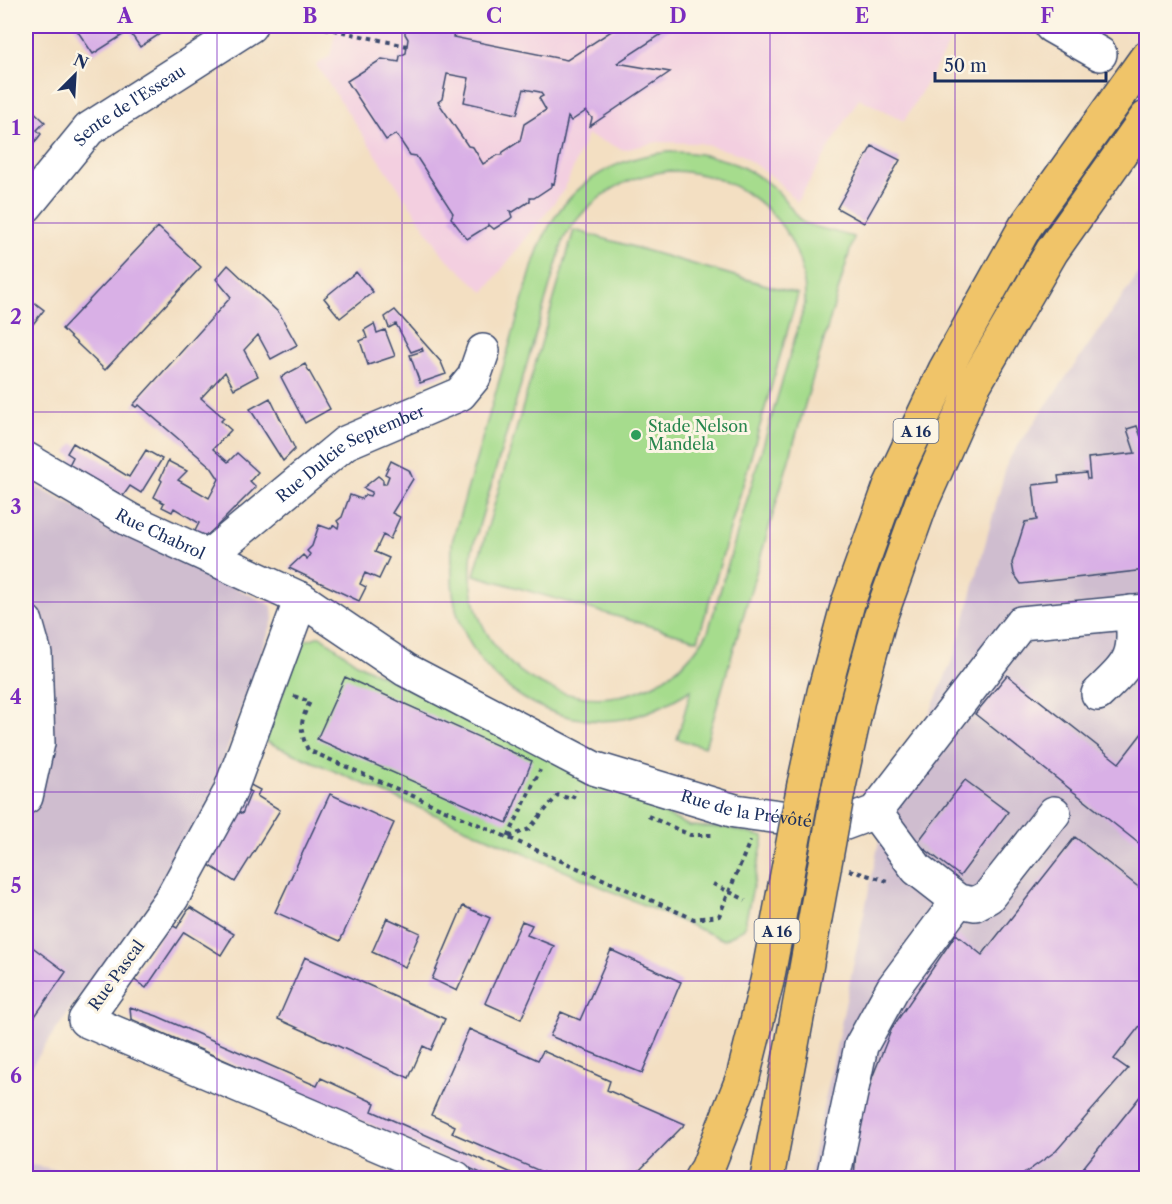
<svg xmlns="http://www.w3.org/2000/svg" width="1172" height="1204" font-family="'Libre Caslon Text',serif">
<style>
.built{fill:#f3cfe0}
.industrial{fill:#cfbdcf}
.green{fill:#a6dc8d;stroke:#608676;stroke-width:1.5;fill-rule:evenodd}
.building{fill:#d9b0e6;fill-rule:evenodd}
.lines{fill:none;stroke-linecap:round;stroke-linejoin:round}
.minor-casing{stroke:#3b496d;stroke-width:36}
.highway-casing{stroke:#3b496d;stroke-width:36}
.path{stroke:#3b496d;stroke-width:4;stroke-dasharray:4.5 4.5;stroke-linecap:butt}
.minor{stroke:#fff;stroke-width:33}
.highway{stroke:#f0c469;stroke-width:33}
.highway-bridge-casing{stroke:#3b496d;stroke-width:36;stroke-linecap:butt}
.highway-bridge{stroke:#f0c469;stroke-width:33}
.grid{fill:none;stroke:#7b2cbf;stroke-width:1.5;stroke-opacity:0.55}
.leisure-dot{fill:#2e9e5b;stroke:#fcf5e5;stroke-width:2}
.labels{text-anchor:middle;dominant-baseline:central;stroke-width:6;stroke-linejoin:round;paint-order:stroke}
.shield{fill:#fcf5e5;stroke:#5e6a86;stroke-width:1.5}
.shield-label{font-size:15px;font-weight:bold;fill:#1b2f5e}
.street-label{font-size:16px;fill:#1b2f5e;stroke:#fcf5e5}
.leisure-label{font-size:16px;fill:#27864d;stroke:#fcf5e5;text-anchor:start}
.neatline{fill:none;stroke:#7b2cbf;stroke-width:2}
.grid-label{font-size:20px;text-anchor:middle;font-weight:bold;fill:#7b2cbf}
</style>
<rect width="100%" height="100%" fill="#fcf5e5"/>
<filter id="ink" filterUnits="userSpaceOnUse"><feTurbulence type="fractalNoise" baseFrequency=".0167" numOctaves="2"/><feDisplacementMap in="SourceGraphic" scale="12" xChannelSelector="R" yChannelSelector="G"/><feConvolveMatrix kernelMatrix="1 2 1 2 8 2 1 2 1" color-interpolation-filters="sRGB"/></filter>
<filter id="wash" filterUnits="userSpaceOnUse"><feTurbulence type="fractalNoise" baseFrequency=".008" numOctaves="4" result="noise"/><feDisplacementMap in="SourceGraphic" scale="24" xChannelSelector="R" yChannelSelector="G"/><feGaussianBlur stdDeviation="1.35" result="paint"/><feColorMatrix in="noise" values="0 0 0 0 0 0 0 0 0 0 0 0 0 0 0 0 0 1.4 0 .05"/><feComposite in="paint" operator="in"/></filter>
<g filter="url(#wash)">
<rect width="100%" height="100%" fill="#f3dfc2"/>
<!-- built -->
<path class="built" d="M 337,26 L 960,26 L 904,121 L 859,98 L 797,202 L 774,178 L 740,154 L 699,143 L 657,142 L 624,150 L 587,135 L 564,190 L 484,292 L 444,256 L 316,65 L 330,56 Z"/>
<!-- industrial -->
<path class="industrial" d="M 1146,263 L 1146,1178 L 809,1178 L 882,827 L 956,651 L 1008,460 Z
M 26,482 L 272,606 L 273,620 L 200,826 L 163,886 L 76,1001 L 26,1074 Z
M 26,1164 L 103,1178 L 26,1178 Z"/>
<!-- green -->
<path class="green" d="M 668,152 C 708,151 748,163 778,192 C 786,200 794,214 801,221 C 807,226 844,234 854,237 L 705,747 L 677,739 L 691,690 C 670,703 649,714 624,719 C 553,730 482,686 459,619 C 450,593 452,568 452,542 L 534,261 C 555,197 600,159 668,152 ZM 669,171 C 744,171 808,226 805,304 L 708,632 C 635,755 454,692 472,550 L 564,238 C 588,199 623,176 669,171 Z
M 574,230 L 798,294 L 698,640 L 474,575 Z
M 320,636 L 358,664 L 689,826 L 728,828 L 764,837 L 744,928 L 724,940 L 265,741 L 301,642 Z"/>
<g id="blocks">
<!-- building -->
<path class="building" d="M 74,26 L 172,26 L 140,47 L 129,31 L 93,54 Z
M 394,26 L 455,26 L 453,37 L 567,60 L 619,26 L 674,26 L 617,63 L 670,72 L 590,126 L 592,118 L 586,111 L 571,121 L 568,117 L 554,184 L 552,183 L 552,186 L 534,198 L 530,198 L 530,201 L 513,212 L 510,211 L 512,217 L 510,219 L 494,229 L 488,224 L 488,226 L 467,239 L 451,218 L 453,213 L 416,156 L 410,155 L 396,134 L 386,140 L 347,81 L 382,59 L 399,62 L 400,56 L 406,53 L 408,39 L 405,34 L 405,29 ZM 447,74 L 469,78 L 464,102 L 517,114 L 524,89 L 540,92 L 543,96 L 539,98 L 546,110 L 524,124 L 520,141 L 503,152 L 502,155 L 498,155 L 483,164 L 473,147 L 468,146 L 438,102 L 442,99 Z
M 26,104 L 45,122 L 37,130 L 41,134 L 26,154 Z
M 872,146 L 900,160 L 864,223 L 837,208 Z
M 158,227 L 201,267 L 105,370 L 62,329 Z
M 228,265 L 279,313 L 297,345 L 271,359 L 258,335 L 244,350 L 258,376 L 234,389 L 225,372 L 201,398 L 224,418 L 221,421 L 231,430 L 213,449 L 228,462 L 237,453 L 258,472 L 250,481 L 256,487 L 208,535 L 197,535 L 194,533 L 199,523 L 174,508 L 172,512 L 162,507 L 164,503 L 154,497 L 162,481 L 160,479 L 168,461 L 187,471 L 178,480 L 209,498 L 219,479 L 211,467 L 139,405 L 136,407 L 133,405 L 231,297 L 216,279 Z
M 356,272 L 373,292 L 340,318 L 324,298 Z
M 27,297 L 44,310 L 26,333 L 26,299 Z
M 395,310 L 441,362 L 446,374 L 420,383 L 410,355 L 423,351 L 422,348 L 411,352 L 396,324 L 389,328 L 385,317 Z
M 374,324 L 377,333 L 385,330 L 395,356 L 368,365 L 360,341 L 367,338 L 364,330 Z
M 305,364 L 330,409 L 305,423 L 281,377 Z
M 270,398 L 295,449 L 283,461 L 250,409 Z
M 1137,426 L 1146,451 L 1146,570 L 1021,584 L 1014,574 L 1012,563 L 1025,522 L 1037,520 L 1033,485 L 1059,482 L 1058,476 L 1086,473 L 1087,479 L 1090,479 L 1088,458 L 1135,453 L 1127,429 Z
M 73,443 L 129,477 L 146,450 L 162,459 L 141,493 L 130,486 L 123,496 L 69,465 L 73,457 L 67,453 Z
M 391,461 L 409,470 L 413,479 L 392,513 L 400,517 L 390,539 L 383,535 L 375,552 L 389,558 L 379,579 L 365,573 L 360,584 L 366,587 L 359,601 L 289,568 L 303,555 L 307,559 L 310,554 L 307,551 L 312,546 L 319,525 L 330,529 L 334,525 L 338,528 L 339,524 L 337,521 L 342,517 L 350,495 L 361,499 L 366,495 L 370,496 L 372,492 L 363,488 L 378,476 L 383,480 L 383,484 L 386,484 L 389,476 L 385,474 Z
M 1007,675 L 1119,763 L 1146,728 L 1146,849 L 975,714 Z
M 345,677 L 532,761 L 507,823 L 317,739 Z
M 965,780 L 1008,812 L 960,876 L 917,843 Z
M 245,782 L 260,790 L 257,796 L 280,810 L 235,882 L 206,863 L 237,811 L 242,814 L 251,792 L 243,788 Z
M 330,794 L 394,823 L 340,941 L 275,912 Z
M 1075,837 L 1146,893 L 1146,1018 L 1114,1059 L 1128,1069 L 1056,1151 L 1018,1178 L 854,1178 L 857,1135 L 872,1078 L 892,1028 L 956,934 L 982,955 Z
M 463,906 L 490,918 L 457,991 L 432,979 Z
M 190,907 L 234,934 L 221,955 L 184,932 L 146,988 L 133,979 L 168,923 L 177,928 Z
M 387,918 L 420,933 L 405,967 L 372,952 Z
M 522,921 L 532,925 L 527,935 L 554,946 L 521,1019 L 485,1003 Z
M 27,943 L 66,972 L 26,1029 L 26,945 Z
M 611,950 L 681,982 L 642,1073 L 550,1036 L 561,1012 L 580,1020 Z
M 305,957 L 445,1019 L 431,1050 L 423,1046 L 409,1078 L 278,1019 Z
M 130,1007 L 157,1016 L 317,1086 L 321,1078 L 375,1103 L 372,1111 L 523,1178 L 492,1178 L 131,1019 Z
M 469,1029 L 538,1060 L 543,1051 L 610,1081 L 607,1090 L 685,1124 L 632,1178 L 556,1178 L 452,1133 L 455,1126 L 431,1115 Z
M 1146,1089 L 1146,1170 L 1140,1178 L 1075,1178 Z"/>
</g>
</g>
<g filter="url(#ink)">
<use href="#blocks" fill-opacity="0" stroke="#3b496d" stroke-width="1.5"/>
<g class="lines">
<!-- minor casing -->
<g class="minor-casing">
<g id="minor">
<path d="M 1051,26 L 1100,54"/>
<path id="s1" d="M 26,206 L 89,129 L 250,26"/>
<path id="s2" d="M 26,459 L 130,520 L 301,599 L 406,670 L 593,768 L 735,811 L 840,825 L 875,812 L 1021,623 L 1146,611"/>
<path id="s3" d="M 209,556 L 345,443 L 460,394 L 474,377 L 483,351"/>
<path d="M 301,599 L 229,794 L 172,898 L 85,1020 L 456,1178"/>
<path d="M 26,622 L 35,654 L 38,743 L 26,797"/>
<path d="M 1098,694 C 1129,664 1138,657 1131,612"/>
<path d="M 875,812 L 917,869 L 958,901 L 975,904 L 988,897 L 1054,813"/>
<path d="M 833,1178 L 861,1046 L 893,988 L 958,901"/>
</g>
</g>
<!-- highway casing -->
<g class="highway-casing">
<path id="highway" d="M 804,784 L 824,692 L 848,603 L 890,486 L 945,370 L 1025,227 L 1146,58
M 838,791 L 859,695 L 880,618 L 921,504 L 973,387 L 1052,251 L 1146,118
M 701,1178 L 707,1169 L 743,1077
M 767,1178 L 802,991"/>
</g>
<!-- path -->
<path class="path" d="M 316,26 L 407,46
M 294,696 L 310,702 C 300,721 299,730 308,750 L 694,919 L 719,916 L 750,841
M 648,816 L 690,835 L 715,835
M 508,837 L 540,770
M 509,837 L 529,829 L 558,795 L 572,799 L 576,790
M 849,870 L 891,882
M 713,884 L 746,900"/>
<!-- minor -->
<use href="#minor" class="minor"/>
<!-- highway -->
<use href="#highway" class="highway"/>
<!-- highway-bridge casing -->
<g class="highway-bridge-casing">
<path id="highway-bridge" d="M 802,991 L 838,791
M 743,1077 L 767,981 L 804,784"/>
</g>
<!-- highway-bridge -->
<use href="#highway-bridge" class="highway-bridge"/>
</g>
</g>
<!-- grid -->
<path class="grid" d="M 217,26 L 217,1178M 402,26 L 402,1178M 586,26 L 586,1178M 770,26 L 770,1178M 955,26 L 955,1178M 26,223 L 1146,223M 26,412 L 1146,412M 26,602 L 1146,602M 26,792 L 1146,792M 26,981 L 1146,981"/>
<!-- markers -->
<circle class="leisure-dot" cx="636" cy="435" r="6"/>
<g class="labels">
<!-- shield labels -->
<g class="shield">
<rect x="893.5" y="419" width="45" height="24" rx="4.5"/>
<rect x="754.5" y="919" width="45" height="24" rx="4.5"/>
</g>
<g class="shield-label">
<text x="916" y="431">A 16</text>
<text x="777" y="931">A 16</text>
</g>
<!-- street labels -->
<g class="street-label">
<text stroke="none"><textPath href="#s1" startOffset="146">Sente de l'Esseau</textPath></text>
<text stroke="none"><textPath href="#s3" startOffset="176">Rue Dulcie September</textPath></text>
<text stroke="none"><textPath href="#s2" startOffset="154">Rue Chabrol</textPath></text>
<text stroke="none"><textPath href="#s2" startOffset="806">Rue de la Prévôté</textPath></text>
<text transform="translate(116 975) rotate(-54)">Rue Pascal</text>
</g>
<!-- leisure labels -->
<g class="leisure-label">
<text x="648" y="426">Stade Nelson<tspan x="648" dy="18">Mandela</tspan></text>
</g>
</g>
<!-- margin -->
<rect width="1172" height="1204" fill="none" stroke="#fcf5e5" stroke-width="66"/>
<!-- north arrow -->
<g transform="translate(75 75) rotate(24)" stroke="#fcf5e5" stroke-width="4.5" paint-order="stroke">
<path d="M0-4.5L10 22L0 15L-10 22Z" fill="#1b2f5e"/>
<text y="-9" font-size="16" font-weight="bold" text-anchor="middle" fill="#1b2f5e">N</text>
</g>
<!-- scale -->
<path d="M935 72v9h171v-9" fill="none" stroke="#1b2f5e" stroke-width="3"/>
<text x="944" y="72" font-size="18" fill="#1b2f5e" stroke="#fcf5e5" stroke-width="4.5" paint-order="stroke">50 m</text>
<rect x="33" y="33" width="1106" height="1138" class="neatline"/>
<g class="grid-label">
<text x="125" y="23">A</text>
<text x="310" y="23">B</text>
<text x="494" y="23">C</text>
<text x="678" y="23">D</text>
<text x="862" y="23">E</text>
<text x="1047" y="23">F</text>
<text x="16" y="135">1</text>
<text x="16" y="324">2</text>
<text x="16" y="514">3</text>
<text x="16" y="704">4</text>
<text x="16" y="893">5</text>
<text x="16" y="1083">6</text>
</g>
</svg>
